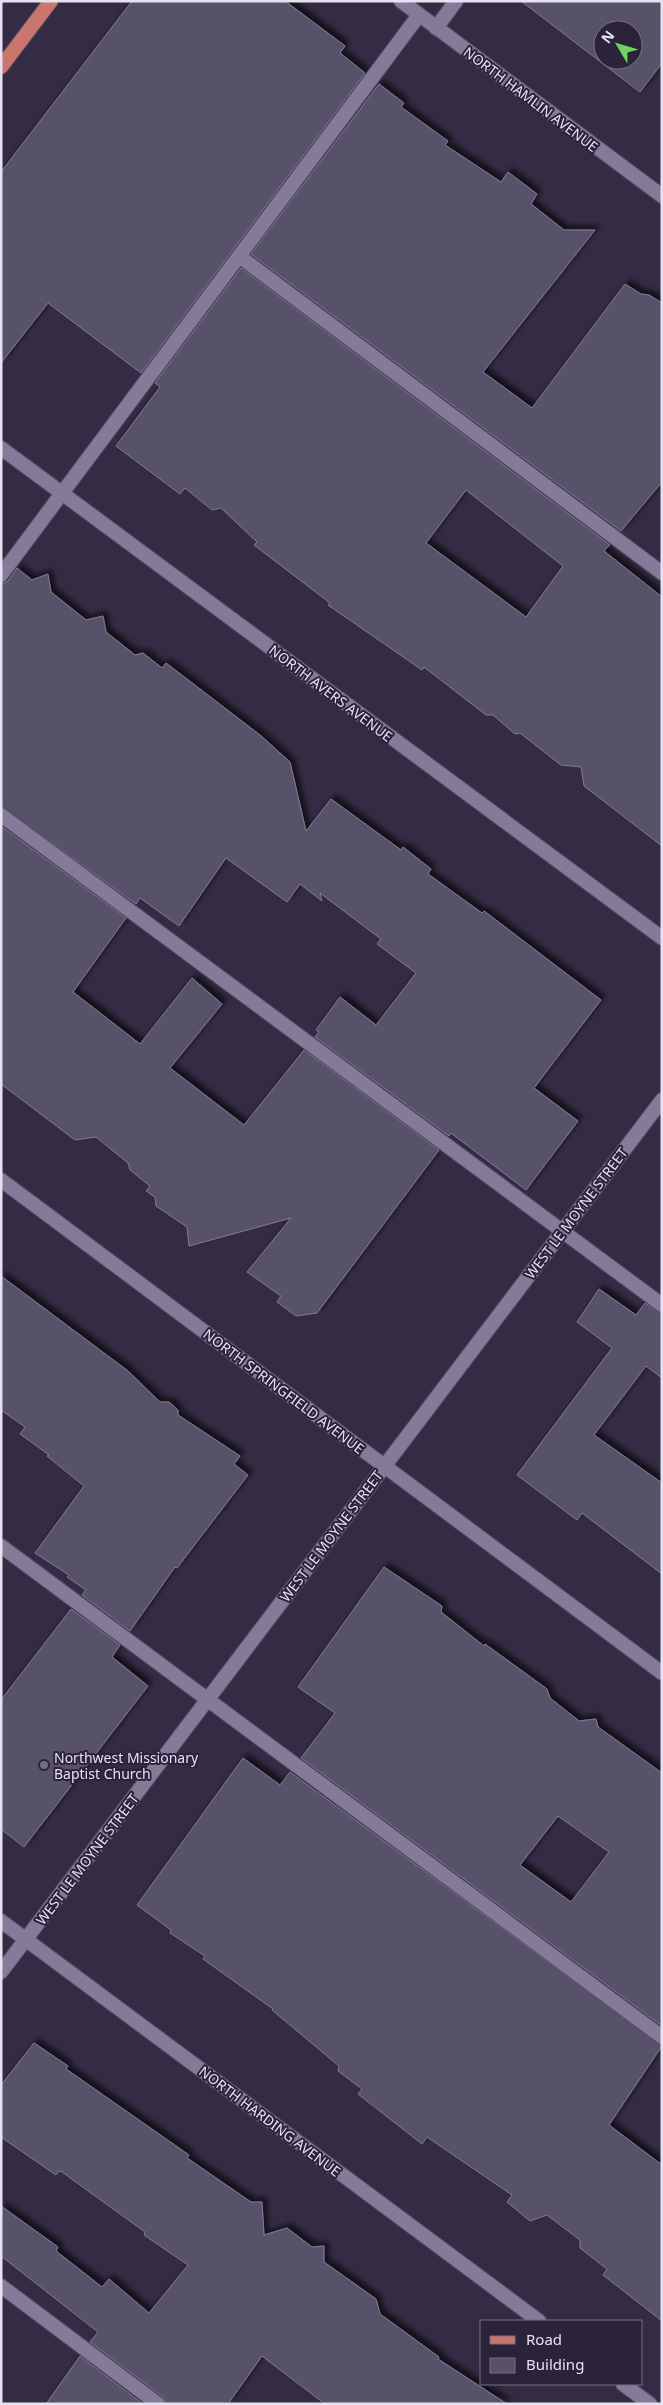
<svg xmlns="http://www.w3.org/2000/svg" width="663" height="2405" font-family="'Noto Sans',sans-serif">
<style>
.building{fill:#59516b;stroke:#817a96;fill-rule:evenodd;filter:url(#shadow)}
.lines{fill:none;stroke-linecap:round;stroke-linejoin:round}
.service-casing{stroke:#514a5e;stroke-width:16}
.minor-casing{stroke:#514a5e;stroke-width:16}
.tertiary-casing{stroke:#514a5e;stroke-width:16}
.primary-casing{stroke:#514a5e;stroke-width:16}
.service{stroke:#837b98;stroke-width:14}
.minor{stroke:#837b98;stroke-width:14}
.tertiary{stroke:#837b98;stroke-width:14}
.primary{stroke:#ca756d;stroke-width:14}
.worship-dot{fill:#6b7280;stroke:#2a233a;stroke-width:2}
.labels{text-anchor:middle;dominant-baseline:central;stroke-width:4;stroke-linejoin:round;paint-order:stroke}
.street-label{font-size:14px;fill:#e6e2f2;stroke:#2a233a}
.poi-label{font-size:14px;fill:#e6e2f2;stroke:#2a233a;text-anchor:start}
</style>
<defs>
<filter id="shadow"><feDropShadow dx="4.5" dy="-4.5" stdDeviation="2.5" flood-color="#0009"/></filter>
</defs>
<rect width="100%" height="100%" fill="#342c44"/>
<!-- building -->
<path class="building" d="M 132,1 L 285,1 L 345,46 L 340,53 L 365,73 L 141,373 L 48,303 L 1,363 L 1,172 Z
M 521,1 L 662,1 L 662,63 L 640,92 ZM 603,30 L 633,30 L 633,60 L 603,60 Z
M 379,84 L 404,103 L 401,107 L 448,141 L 445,145 L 501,182 L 508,172 L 537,194 L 531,204 L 564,230 L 595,230 L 483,372 L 532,408 L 625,284 L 641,294 L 649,295 L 662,303 L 662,482 L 621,531 L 251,254 Z
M 241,268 L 610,545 L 604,551 L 662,597 L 662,846 L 584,786 L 581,767 L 561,765 L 520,733 L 515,734 L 493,715 L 486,715 L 424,667 L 422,670 L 328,605 L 330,603 L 254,545 L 257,542 L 221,508 L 212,510 L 185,488 L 180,494 L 116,446 L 160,387 L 155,383 ZM 466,490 L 563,566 L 526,617 L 426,543 Z
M 17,568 L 32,580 L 48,574 L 51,592 L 86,620 L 103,616 L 106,632 L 135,655 L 143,653 L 162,668 L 166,663 L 260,735 L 290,762 L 306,831 L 331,799 L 401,850 L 403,847 L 431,869 L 428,874 L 482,913 L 484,911 L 601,1000 L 534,1088 L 578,1121 L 526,1190 L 451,1133 L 449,1136 L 315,1037 L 319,1032 L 316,1030 L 340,997 L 376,1025 L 416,973 L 377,944 L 381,939 L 320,893 L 322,901 L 300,884 L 287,902 L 226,858 L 179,926 L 140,898 L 136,904 L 1,806 L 1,584 L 8,581 Z
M 1,826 L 126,918 L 73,992 L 140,1044 L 192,978 L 222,1004 L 170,1068 L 244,1125 L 304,1050 L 439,1150 L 317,1313 L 296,1316 L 277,1302 L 281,1296 L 247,1272 L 291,1218 L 189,1246 L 187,1227 L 156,1206 L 155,1197 L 146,1191 L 150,1186 L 130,1170 L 128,1163 L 96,1137 L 75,1140 L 1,1084 Z
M 1,1276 L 128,1371 L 160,1402 L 169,1402 L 178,1410 L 178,1415 L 240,1456 L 234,1464 L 248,1475 L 177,1568 L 175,1567 L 130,1631 L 82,1595 L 86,1590 L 67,1577 L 69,1575 L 35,1553 L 84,1486 L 47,1456 L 49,1455 L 20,1434 L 25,1427 L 1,1410 Z
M 599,1289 L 636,1315 L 645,1303 L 662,1314 L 662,1378 L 646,1366 L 594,1435 L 662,1483 L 662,1574 L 582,1513 L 577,1520 L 517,1475 L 612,1348 L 577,1322 Z
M 384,1567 L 442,1606 L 441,1612 L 484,1646 L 485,1644 L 547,1689 L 550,1698 L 579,1721 L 596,1719 L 598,1727 L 662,1773 L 662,2026 L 301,1758 L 335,1713 L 298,1687 ZM 558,1816 L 609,1852 L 571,1902 L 520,1865 Z
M 71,1609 L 120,1645 L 112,1657 L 148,1686 L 24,1847 L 1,1829 L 1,1700 Z
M 243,1758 L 280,1785 L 290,1772 L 662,2046 L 609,2125 L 662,2165 L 662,2321 L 603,2275 L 607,2269 L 580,2248 L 580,2240 L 547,2215 L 530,2221 L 507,2202 L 512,2195 L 427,2137 L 422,2144 L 358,2094 L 362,2089 L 338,2071 L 339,2066 L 272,2010 L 273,2009 L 203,1959 L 205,1956 L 170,1933 L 171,1930 L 137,1905 Z
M 34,2043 L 68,2066 L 66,2069 L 189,2155 L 187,2158 L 251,2202 L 262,2202 L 264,2235 L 287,2228 L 312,2247 L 324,2246 L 324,2262 L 376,2299 L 380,2314 L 439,2357 L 438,2359 L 507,2404 L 325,2404 L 262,2356 L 228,2404 L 167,2404 L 163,2397 L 90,2342 L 98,2332 L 1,2256 L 1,2206 L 58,2247 L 56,2251 L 102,2287 L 109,2279 L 149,2313 L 188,2265 L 144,2235 L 145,2232 L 62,2172 L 59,2171 L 56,2175 L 1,2137 L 1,2085 Z
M 80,2356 L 143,2404 L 46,2404 Z"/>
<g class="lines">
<!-- service casing -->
<g class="service-casing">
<path id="service" d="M 436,28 L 456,1
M 239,256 L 662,573
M 1,575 L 419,15
M 1,815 L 662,1305
M 1,1546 L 662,2037
M 1,2286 L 158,2404"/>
</g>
<!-- minor casing -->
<g class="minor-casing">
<path id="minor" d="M 1,448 L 662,938
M 1,1180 L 662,1673
M 1,1921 L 539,2321
M 1,1972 L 662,1100
M 623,2384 L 650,2404"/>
</g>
<!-- tertiary casing -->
<g class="tertiary-casing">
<path id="tertiary" d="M 401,1 L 662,196"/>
</g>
<!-- primary casing -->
<g class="primary-casing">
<path id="primary" d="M 1,67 L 51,1"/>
</g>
<!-- service -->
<use href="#service" class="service"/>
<!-- minor -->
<use href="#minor" class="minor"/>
<!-- tertiary -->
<use href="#tertiary" class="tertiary"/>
<!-- primary -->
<use href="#primary" class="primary"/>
</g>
<!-- markers -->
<circle class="worship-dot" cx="44" cy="1765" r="5"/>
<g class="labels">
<!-- street labels -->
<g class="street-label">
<text transform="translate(531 99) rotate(37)">NORTH HAMLIN AVENUE</text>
<text transform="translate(331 693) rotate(37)">NORTH AVERS AVENUE</text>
<text transform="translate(576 1213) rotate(-53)">WEST LE MOYNE STREET</text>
<text transform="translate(284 1391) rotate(37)">NORTH SPRINGFIELD AVENUE</text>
<text transform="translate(331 1536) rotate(-53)">WEST LE MOYNE STREET</text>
<text transform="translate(87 1859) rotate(-53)">WEST LE MOYNE STREET</text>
<text transform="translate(270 2121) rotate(37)">NORTH HARDING AVENUE</text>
</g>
<!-- poi labels -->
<g class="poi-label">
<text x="54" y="1757">Northwest Missionary<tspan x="54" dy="16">Baptist Church</tspan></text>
</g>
</g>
<!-- border -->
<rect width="663" height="2405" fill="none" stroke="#e6e2f2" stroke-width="5"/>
<!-- legend -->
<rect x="480" y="2320" width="162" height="65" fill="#2a233a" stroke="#756f84"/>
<rect x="490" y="2336" width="25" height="8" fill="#ca756d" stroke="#756f84"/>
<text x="526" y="2345" font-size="15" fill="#e6e2f2">Road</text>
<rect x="490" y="2358" width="25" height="15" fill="#59516b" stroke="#756f84"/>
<text x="526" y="2370" font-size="15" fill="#e6e2f2">Building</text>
<!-- north arrow -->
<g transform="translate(618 45) rotate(308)"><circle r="24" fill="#2a233a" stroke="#756f84"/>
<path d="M0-4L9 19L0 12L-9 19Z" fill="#70d35f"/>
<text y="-8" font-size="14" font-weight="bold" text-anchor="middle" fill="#e6e2f2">N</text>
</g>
</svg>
